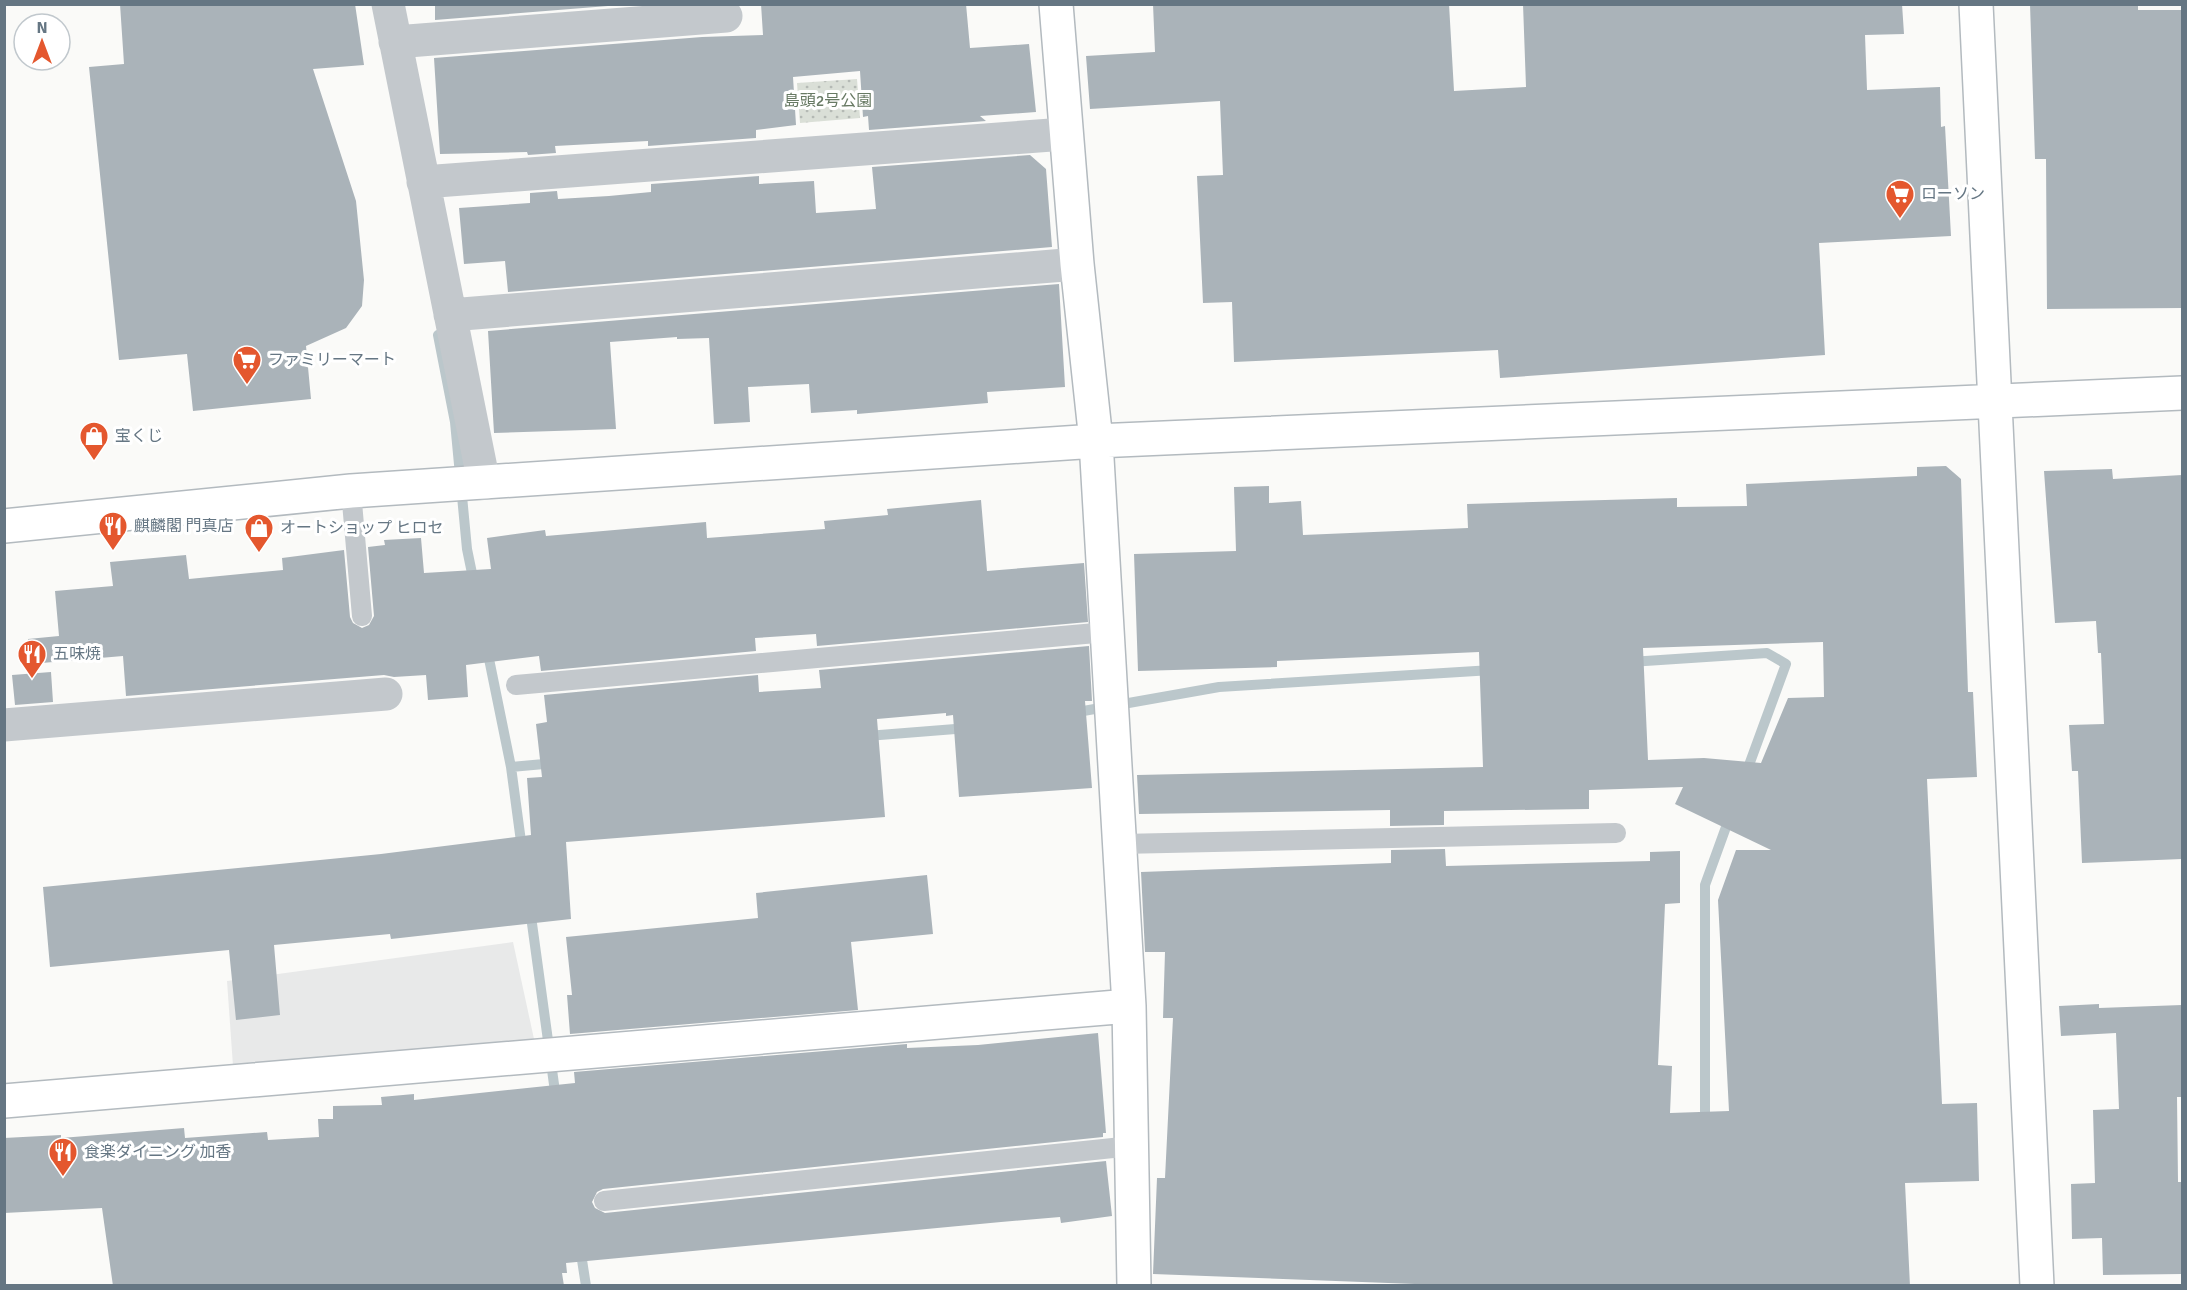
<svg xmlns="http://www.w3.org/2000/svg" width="2187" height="1290" font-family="Signika,'Noto Sans JP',sans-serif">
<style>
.built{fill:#e8e9e9}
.park{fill:url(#park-dots)}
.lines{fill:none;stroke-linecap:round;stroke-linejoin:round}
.stream{stroke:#bbc7cb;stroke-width:10}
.building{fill:#aab3b9;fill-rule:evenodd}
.secondary-casing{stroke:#b3babf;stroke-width:36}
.lane{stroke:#c3c8cc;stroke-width:20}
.street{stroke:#c3c8cc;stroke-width:33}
.secondary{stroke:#fff;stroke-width:33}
.labels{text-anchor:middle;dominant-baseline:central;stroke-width:6;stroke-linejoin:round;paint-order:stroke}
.park-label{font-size:16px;fill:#687a64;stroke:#fff}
.poi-label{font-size:16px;fill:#657683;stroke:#fff;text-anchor:start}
</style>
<defs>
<pattern id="park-dots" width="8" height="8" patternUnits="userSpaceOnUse" patternTransform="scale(1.5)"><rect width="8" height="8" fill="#dadfd7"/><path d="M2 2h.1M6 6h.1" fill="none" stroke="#b4b9b4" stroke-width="1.8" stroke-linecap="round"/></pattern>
</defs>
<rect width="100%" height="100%" fill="#fafaf8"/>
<!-- built -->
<path class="built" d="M 513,942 L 534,1039 L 233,1066 L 227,981 Z"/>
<!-- park -->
<path class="park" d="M 857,79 L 860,118 L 800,123 L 797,83 Z"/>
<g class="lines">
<!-- stream -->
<path class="stream" d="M 438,335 L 455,422 L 467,549 L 474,583
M 487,649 L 511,767 L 522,849
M 1630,662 L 1767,653 L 1786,664 L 1745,776
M 1072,713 L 1219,687 L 1492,670
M 867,736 L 968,728
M 511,767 L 555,763
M 530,909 L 556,1099
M 1705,1125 L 1705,885 L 1730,816
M 580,1247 L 586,1286"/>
</g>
<!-- building -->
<path class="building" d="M 120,4 L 355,4 L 364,65 L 313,69 L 356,201 L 364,280 L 362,306 L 346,328 L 306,346 L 311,399 L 193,411 L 187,354 L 119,360 L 89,67 L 124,64 Z
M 435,4 L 633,4 L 435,20 Z
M 761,4 L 966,4 L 970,48 L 1029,44 L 1036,112 L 980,116 L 986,121 L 869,130 L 868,116 L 863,117 L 860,71 L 793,77 L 796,125 L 756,130 L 756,138 L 648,146 L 648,141 L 555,146 L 556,153 L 528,155 L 527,152 L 440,154 L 434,58 L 702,37 L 763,35 Z
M 1153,4 L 1449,4 L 1454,91 L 1526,87 L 1523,4 L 1902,4 L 1904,34 L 1865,35 L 1867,90 L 1940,87 L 1941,127 L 1945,126 L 1951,236 L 1819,243 L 1825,355 L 1500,378 L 1498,350 L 1234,362 L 1232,302 L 1203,303 L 1197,176 L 1223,175 L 1220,101 L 1090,109 L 1086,56 L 1155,52 Z
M 2030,4 L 2138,4 L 2138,10 L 2182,10 L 2182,308 L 2047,309 L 2046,159 L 2035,159 Z
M 1030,155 L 1046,169 L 1052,247 L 508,292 L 505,261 L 464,264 L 459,208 L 530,203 L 530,193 L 557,191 L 558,199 L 609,196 L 651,192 L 651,184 L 759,176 L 759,184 L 814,181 L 816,213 L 876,209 L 872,167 Z
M 1059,284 L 1065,387 L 987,392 L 988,403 L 857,414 L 857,410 L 811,413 L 809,384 L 748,387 L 750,422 L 714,424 L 709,338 L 677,339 L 677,337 L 610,342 L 616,429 L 494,433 L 488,331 Z
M 1946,466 L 1961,479 L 1968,692 L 1973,692 L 1977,777 L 1927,779 L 1942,1104 L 1977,1103 L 1979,1181 L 1905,1183 L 1910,1286 L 1467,1286 L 1153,1274 L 1157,1178 L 1165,1178 L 1173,1018 L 1163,1018 L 1165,952 L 1145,952 L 1141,872 L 1391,863 L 1391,850 L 1445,849 L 1446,866 L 1650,861 L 1650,852 L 1680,851 L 1680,903 L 1665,904 L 1658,1065 L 1672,1066 L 1670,1113 L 1729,1111 L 1718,900 L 1736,850 L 1771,850 L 1675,804 L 1683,787 L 1589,790 L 1589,809 L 1444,811 L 1444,825 L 1390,826 L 1390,810 L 1139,814 L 1137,775 L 1483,767 L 1479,652 L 1277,661 L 1277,667 L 1138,671 L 1134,554 L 1236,551 L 1234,487 L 1269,486 L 1269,503 L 1301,501 L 1303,535 L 1468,528 L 1467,504 L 1677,498 L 1677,507 L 1747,506 L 1746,484 L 1917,476 L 1917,467 ZM 1823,642 L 1824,697 L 1788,698 L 1761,763 L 1704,758 L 1648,760 L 1643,648 Z
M 2112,469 L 2113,479 L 2182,475 L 2182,859 L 2082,863 L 2078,771 L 2072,771 L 2069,725 L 2104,724 L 2101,653 L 2098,653 L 2096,621 L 2055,623 L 2044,471 Z
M 981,500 L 987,571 L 1084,563 L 1088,622 L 817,646 L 816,634 L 755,638 L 756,651 L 541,671 L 539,656 L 466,665 L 468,697 L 428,700 L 426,675 L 394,677 L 384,675 L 126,696 L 123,656 L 30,664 L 28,639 L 59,636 L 55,591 L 113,586 L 110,562 L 186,555 L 189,579 L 283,570 L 282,558 L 344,550 L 350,617 L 353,623 L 362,628 L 369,625 L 374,616 L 368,547 L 385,545 L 384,540 L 421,538 L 424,573 L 491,569 L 487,538 L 545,530 L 546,536 L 706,522 L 707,538 L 825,529 L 824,521 L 888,515 L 887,509 Z
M 1089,646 L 1092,701 L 1085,701 L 1092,788 L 959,797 L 953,715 L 946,716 L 946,713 L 877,719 L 885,817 L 566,842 L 571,919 L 391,939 L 390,934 L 274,945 L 280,1015 L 236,1020 L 229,950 L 50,967 L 43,887 L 381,854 L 531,835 L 527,778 L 542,777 L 536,724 L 547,722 L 544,695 L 758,675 L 759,692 L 821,688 L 819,670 Z
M 51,672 L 53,702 L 15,705 L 12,675 Z
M 927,875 L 933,934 L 851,942 L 858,1010 L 570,1034 L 567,995 L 572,995 L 566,937 L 758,918 L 756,893 Z
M 2099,1004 L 2099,1008 L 2182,1005 L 2182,1097 L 2177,1097 L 2178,1182 L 2182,1182 L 2182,1274 L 2103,1275 L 2102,1238 L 2072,1239 L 2071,1184 L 2095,1183 L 2093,1110 L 2119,1109 L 2116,1033 L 2061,1036 L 2059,1006 Z
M 1098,1033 L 1106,1133 L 1103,1133 L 1103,1137 L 603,1189 L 597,1192 L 592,1202 L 595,1208 L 605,1213 L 1106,1161 L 1112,1216 L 1061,1223 L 1060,1217 L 1001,1222 L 566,1263 L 567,1273 L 562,1273 L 564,1286 L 113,1286 L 102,1208 L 4,1213 L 4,1138 L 61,1135 L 61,1138 L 184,1128 L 185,1138 L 267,1132 L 268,1140 L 319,1137 L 318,1119 L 333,1119 L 333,1106 L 382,1105 L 381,1097 L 414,1094 L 414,1100 L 575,1083 L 574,1072 L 907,1044 L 907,1048 L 978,1045 Z"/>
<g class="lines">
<!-- secondary casing -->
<g class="secondary-casing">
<path id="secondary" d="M 1056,4 L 1077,264 L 1096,441 L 1129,1006 L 1134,1286
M 1976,4 L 2037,1286
M 4,526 L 351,491 L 1096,441 L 2182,393
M 4,1101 L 1129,1006"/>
</g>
<!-- lane -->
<path class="lane" d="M 351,491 L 362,616
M 516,685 L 1107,632
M 1120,844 L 1616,833
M 604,1201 L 1132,1146"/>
<!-- street -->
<path class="street" d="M 388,4 L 484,483
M 395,42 L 726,16
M 423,182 L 1065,134
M 450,315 L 1077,264
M 4,725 L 386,694"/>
<!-- secondary -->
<use href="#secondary" class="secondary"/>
</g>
<!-- icons -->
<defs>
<g id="supermarket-pin" transform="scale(1.5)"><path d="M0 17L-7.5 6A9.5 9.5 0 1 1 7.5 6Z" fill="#e4572e" stroke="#fff"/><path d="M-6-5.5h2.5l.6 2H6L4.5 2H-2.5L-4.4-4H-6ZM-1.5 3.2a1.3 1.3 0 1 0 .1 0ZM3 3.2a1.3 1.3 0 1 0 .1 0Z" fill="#fff"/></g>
<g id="shop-pin" transform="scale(1.5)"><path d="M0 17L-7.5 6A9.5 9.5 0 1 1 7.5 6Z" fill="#e4572e" stroke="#fff"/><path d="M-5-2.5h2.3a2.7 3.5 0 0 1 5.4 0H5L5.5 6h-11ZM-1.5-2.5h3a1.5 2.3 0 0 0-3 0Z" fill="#fff"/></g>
<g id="restaurant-pin" transform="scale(1.5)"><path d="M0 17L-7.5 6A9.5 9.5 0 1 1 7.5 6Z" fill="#e4572e" stroke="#fff"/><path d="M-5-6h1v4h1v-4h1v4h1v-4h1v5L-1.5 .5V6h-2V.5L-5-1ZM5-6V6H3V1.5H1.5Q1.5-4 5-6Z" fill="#fff"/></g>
</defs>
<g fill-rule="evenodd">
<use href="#supermarket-pin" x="1900" y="194"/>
<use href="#supermarket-pin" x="247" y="360"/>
<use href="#shop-pin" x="94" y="436"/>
<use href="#restaurant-pin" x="113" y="526"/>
<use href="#shop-pin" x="259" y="528"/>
<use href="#restaurant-pin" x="32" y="654"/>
<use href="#restaurant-pin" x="63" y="1152"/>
</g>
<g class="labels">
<!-- park labels -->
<g class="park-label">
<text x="828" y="101">島頭2号公園</text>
</g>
<!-- poi labels -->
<g class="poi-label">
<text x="1921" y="194">ローソン</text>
<text x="268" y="360">ファミリーマート</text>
<text x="115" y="436">宝くじ</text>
<text x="134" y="526">麒麟閣 門真店</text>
<text x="280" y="528">オートショップ ヒロセ</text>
<text x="53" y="654">五味焼</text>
<text x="84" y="1152">食楽ダイニング 加香</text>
</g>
</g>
<!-- border -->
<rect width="2187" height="1290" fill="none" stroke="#657683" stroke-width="12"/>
<!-- north arrow -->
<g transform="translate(42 42)"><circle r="28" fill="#ffffff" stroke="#c1c8cd" stroke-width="1.5"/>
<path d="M0-4.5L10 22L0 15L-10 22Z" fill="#e4572e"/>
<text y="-9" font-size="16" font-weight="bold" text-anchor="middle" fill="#657683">N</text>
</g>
</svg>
